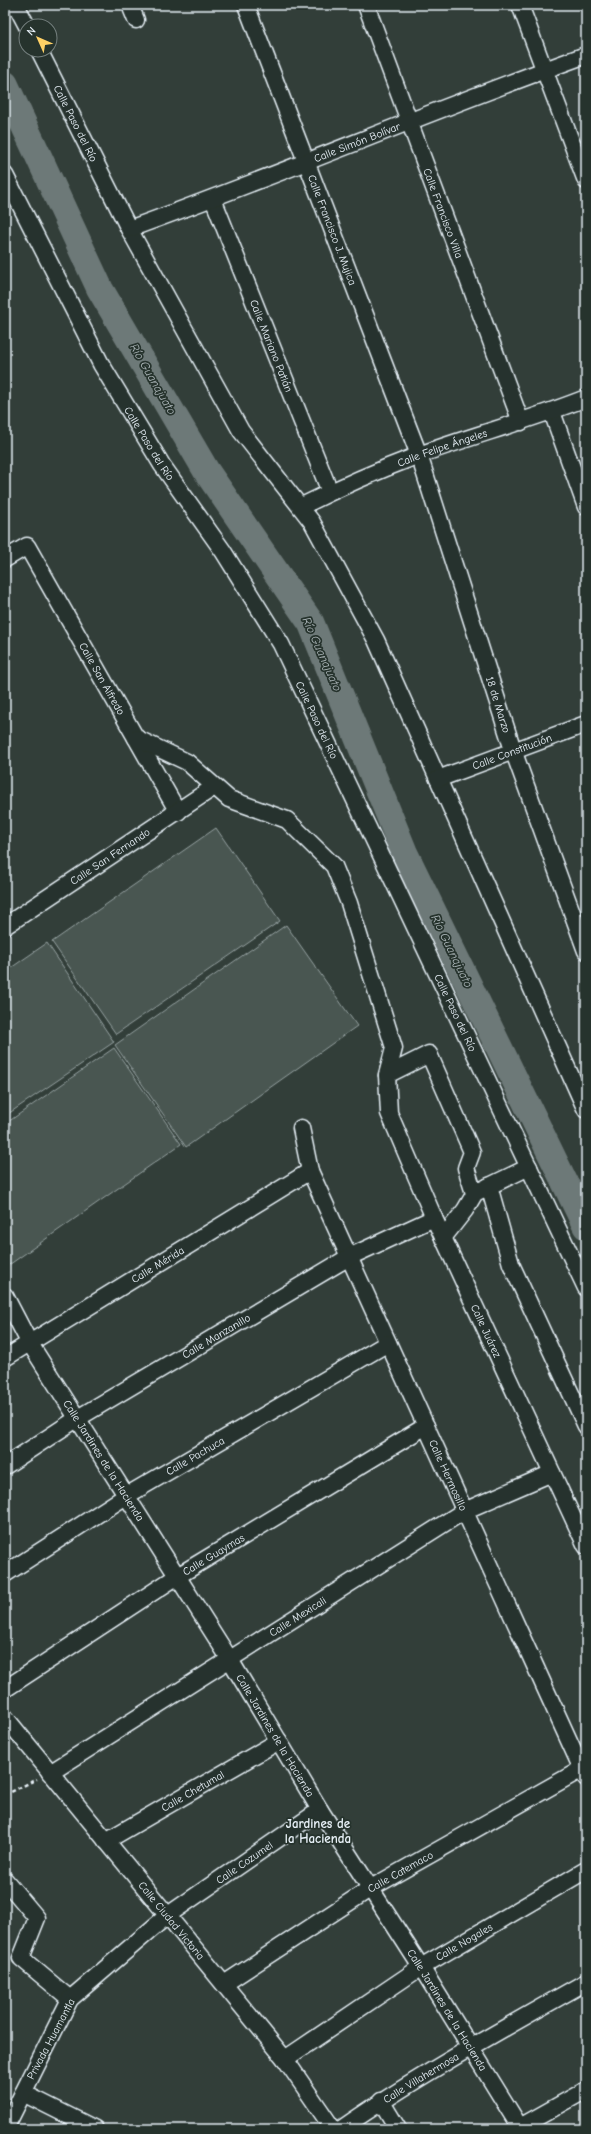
<svg xmlns="http://www.w3.org/2000/svg" width="591" height="2134" font-family="'Comic Neue',sans-serif">
<style>
.green{fill:#495651;stroke:#98a4a4}
.lines{fill:none;stroke-linecap:round;stroke-linejoin:round}
.river{stroke:#6d7978;stroke-width:27}
.minor-casing{stroke:#e8f1f8;stroke-width:19}
.path{stroke:#e8f1f8;stroke-width:2.5;stroke-dasharray:4 3;stroke-linecap:butt}
.minor{stroke:#26332d;stroke-width:16}
.labels{text-anchor:middle;dominant-baseline:central;stroke-width:3.5;stroke-linejoin:round;paint-order:stroke}
.street-label{font-size:11px;fill:#e8f1f8;stroke:#26332d}
.water-label{font-size:12px;font-style:italic;fill:#b1bbbe;stroke:#26332d}
.quarter-label{font-size:13px;font-weight:bold;fill:#e8f1f8;stroke:#26332d}
</style>
<rect width="100%" height="100%" fill="#323e39"/>
<filter id="ink" filterUnits="userSpaceOnUse"><feTurbulence type="fractalNoise" baseFrequency=".025" numOctaves="2"/><feDisplacementMap in="SourceGraphic" scale="8" xChannelSelector="R" yChannelSelector="G"/><feConvolveMatrix kernelMatrix="1 2 1 2 8 2 1 2 1" color-interpolation-filters="sRGB"/></filter>
<g filter="url(#ink)">
<!-- green -->
<path class="green" d="M 216,828 L 280,921 L 116,1034 L 52,942 Z
M 286,925 L 357,1026 L 186,1147 L 115,1045 Z
M 47,943 L 114,1042 L 5,1116 L 5,972 Z
M 114,1048 L 181,1144 L 6,1267 L 5,1124 Z"/>
<g class="lines">
<!-- river -->
<path class="river" d="M 5,84 L 100,289 L 207,472 L 311,623 L 405,854 L 586,1226"/>
<!-- minor casing -->
<g class="minor-casing">
<g id="minor">
<path d="M 16,5 L 27,26"/>
<path d="M 130,5 L 136,20"/>
<path id="s1" d="M 246,5 L 419,455 L 513,750 L 586,951"/>
<path id="s2" d="M 366,5 L 521,422"/>
<path d="M 520,5 L 586,181"/>
<path id="s3" d="M 39,50 L 129,229 L 241,431 L 312,522 L 376,640 L 586,1110"/>
<path id="s4" d="M 5,175 L 101,364 L 162,465 L 223,551 L 281,644 L 586,1288"/>
<path id="s5" d="M 213,199 L 330,492"/>
<path id="s6" d="M 129,229 C 282,174 432,110 586,55"/>
<path d="M 552,412 L 586,507"/>
<path id="s7" d="M 302,506 C 340,487 379,470 419,455 C 474,435 531,420 586,398"/>
<path id="s8" d="M 5,559 L 27,546 L 178,812"/>
<path id="s9" d="M 136,738 L 187,762 L 229,799 L 287,820 L 334,866 L 349,903 L 394,1048 L 387,1075 L 389,1113 L 434,1218 L 586,1546"/>
<path id="s10" d="M 438,779 L 586,724"/>
<path id="s11" d="M 5,926 L 214,787"/>
<path d="M 387,1075 L 429,1054 L 472,1152 L 466,1168 L 474,1193"/>
<path id="s12" d="M 301,1128 L 310,1171 L 586,1778"/>
<path d="M 489,1186 L 511,1264 L 586,1426"/>
<path d="M 443,1238 L 465,1210 L 475,1193 L 529,1167"/>
<path id="s13" d="M 5,1296 L 29,1342 L 229,1658 L 320,1810 L 421,1967 L 521,2129"/>
<path id="s14" d="M 5,1358 L 310,1171"/>
<path id="s15" d="M 5,1466 L 78,1418 L 349,1257 L 434,1218"/>
<path id="s16" d="M 5,1574 L 126,1496 L 388,1343"/>
<path id="s17" d="M 5,1689 L 176,1577 L 426,1426"/>
<path id="s18" d="M 5,1717 L 285,2059 L 333,2129"/>
<path id="s19" d="M 50,1773 L 464,1511 L 552,1473"/>
<path id="s20" d="M 106,1841 L 279,1741"/>
<path d="M 5,1880 L 37,1918 L 21,1958 L 70,1999"/>
<path id="s21" d="M 224,1984 L 371,1888 L 582,1769"/>
<path id="s22" d="M 285,2059 L 421,1967 L 586,1870"/>
<path d="M 23,2093 L 95,2129"/>
<path d="M 381,2101 L 398,2129"/>
<path d="M 520,2127 L 586,2090"/>
<path id="s23" d="M 5,2129 L 70,1999 L 168,1915 L 320,1810"/>
<path id="s24" d="M 341,2129 C 419,2075 503,2029 586,1982"/>
</g>
</g>
<!-- path -->
<path class="path" d="M 5,1795 L 37,1779"/>
<!-- minor -->
<use href="#minor" class="minor"/>
</g>
</g>
<g class="labels">
<!-- street labels -->
<g class="street-label">
<text stroke="none"><textPath href="#s3" startOffset="82">Calle Paso del Río</textPath></text>
<text stroke="none"><textPath href="#s6" startOffset="244">Calle Simón Bolívar</textPath></text>
<text stroke="none"><textPath href="#s2" startOffset="222">Calle Francisco Villa</textPath></text>
<text stroke="none"><textPath href="#s1" startOffset="241">Calle Francisco J. Mujica</textPath></text>
<text stroke="none"><textPath href="#s5" startOffset="158">Calle Mariano Patlán</textPath></text>
<text stroke="none"><textPath href="#s4" startOffset="305">Calle Paso del Río</textPath></text>
<text stroke="none"><textPath href="#s7" startOffset="152">Calle Felipe Ángeles</textPath></text>
<text stroke="none"><textPath href="#s8" startOffset="178">Calle San Alfredo</textPath></text>
<text stroke="none"><textPath href="#s1" startOffset="744">18 de Marzo</textPath></text>
<text stroke="none"><textPath href="#s4" startOffset="629">Calle Paso del Río</textPath></text>
<text stroke="none"><textPath href="#s10" startOffset="79">Calle Constitución</textPath></text>
<text stroke="none"><textPath href="#s11" startOffset="126">Calle San Fernando</textPath></text>
<text stroke="none"><textPath href="#s4" startOffset="953">Calle Paso del Río</textPath></text>
<text stroke="none"><textPath href="#s14" startOffset="179">Calle Mérida</textPath></text>
<text stroke="none"><textPath href="#s9" startOffset="736">Calle Juárez</textPath></text>
<text stroke="none"><textPath href="#s15" startOffset="248">Calle Manzanillo</textPath></text>
<text stroke="none"><textPath href="#s16" startOffset="224">Calle Pachuca</textPath></text>
<text stroke="none"><textPath href="#s13" startOffset="192">Calle Jardines de la Hacienda</textPath></text>
<text stroke="none"><textPath href="#s12" startOffset="378">Calle Hermosillo</textPath></text>
<text stroke="none"><textPath href="#s17" startOffset="248">Calle Guaymas</textPath></text>
<text stroke="none"><textPath href="#s19" startOffset="293">Calle Mexicali</textPath></text>
<text stroke="none"><textPath href="#s13" startOffset="516">Calle Jardines de la Hacienda</textPath></text>
<text stroke="none"><textPath href="#s20" startOffset="100">Calle Chetumal</textPath></text>
<text stroke="none"><textPath href="#s23" startOffset="367">Calle Cozumel</textPath></text>
<text stroke="none"><textPath href="#s21" startOffset="209">Calle Catemaco</textPath></text>
<text stroke="none"><textPath href="#s18" startOffset="263">Calle Ciudad Victoria</textPath></text>
<text stroke="none"><textPath href="#s22" startOffset="214">Calle Nogales</textPath></text>
<text stroke="none"><textPath href="#s13" startOffset="840">Calle Jardines de la Hacienda</textPath></text>
<text transform="translate(51 2039) rotate(-62)">Privada Huamantla</text>
<text stroke="none"><textPath href="#s24" startOffset="95">Calle Villahermosa</textPath></text>
</g>
<!-- water labels -->
<g class="water-label">
<text transform="translate(153 379) rotate(60)">Río Guanajuato</text>
<text transform="translate(322 654) rotate(66)">Río Guanajuato</text>
<text transform="translate(452 951) rotate(64)">Río Guanajuato</text>
</g>
<!-- quarter labels -->
<g class="quarter-label">
<text x="318" y="1823">Jardines de<tspan x="318" dy="15">la Hacienda</tspan></text>
</g>
</g>
<!-- margin -->
<rect width="591" height="2134" fill="none" stroke="#26332d" stroke-width="20"/>
<rect x="10" y="10" width="571" height="2114" fill="none" stroke="#e8f1f8" stroke-width="1.5" filter="url(#ink)"/>
<!-- north arrow -->
<g transform="translate(38 38) rotate(315)"><circle r="19" fill="#26332d" stroke="#747f7e"/>
<path d="M0-3L7 15L0 10L-7 15Z" fill="#ffd166"/>
<text y="-6" font-size="11" font-weight="bold" text-anchor="middle" fill="#e8f1f8">N</text>
</g>
</svg>
